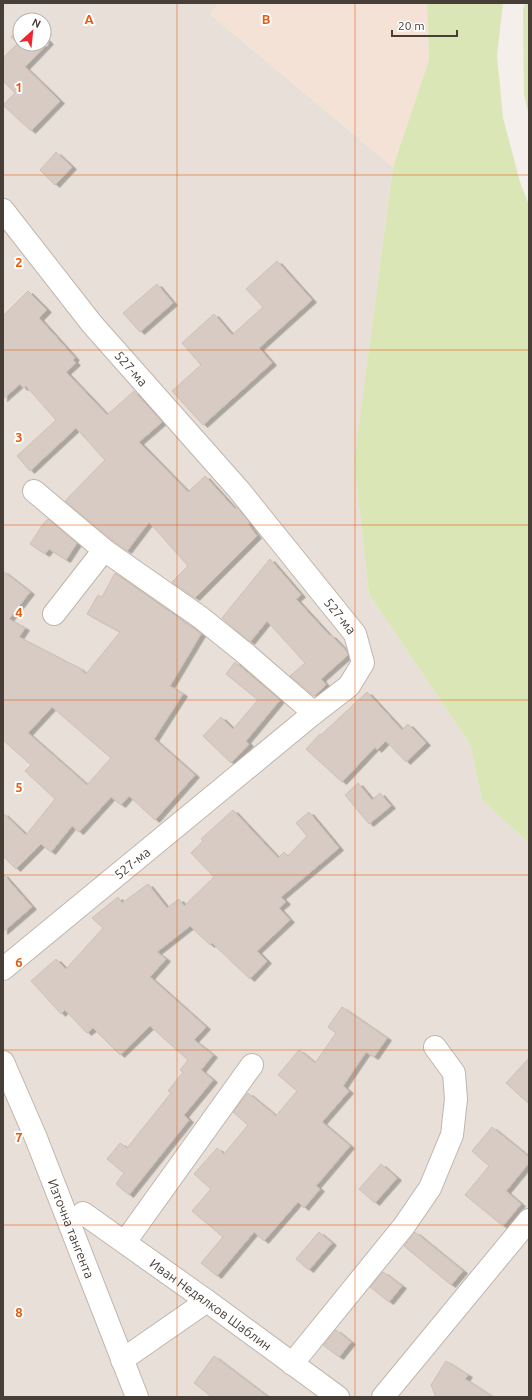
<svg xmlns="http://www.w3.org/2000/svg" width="532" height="1400" font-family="Ubuntu,sans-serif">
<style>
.residential{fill:#e8e0d8;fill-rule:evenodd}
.commercial{fill:#f4e2d6}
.green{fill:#dae6b5}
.building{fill:#d8cbc3;stroke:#cfbfb3;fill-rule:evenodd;filter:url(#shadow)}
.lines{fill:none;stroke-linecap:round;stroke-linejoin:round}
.minor-casing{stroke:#bfb5ad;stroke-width:24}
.minor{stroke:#fff;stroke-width:22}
.grid{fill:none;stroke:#e8590c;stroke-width:1;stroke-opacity:0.55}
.labels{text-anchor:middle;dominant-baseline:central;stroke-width:4;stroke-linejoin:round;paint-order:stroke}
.street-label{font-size:13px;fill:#483e38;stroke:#fff}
.grid-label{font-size:13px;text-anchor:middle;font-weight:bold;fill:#e8590c;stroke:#fff;stroke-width:4;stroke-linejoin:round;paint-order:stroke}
</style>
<defs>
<filter id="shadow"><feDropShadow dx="4.5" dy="2.5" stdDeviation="0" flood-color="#0004"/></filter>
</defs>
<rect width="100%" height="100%" fill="#f4efea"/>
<!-- residential -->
<path class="residential" d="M 3,3 L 219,3 L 210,14 L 393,167 L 354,463 L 369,594 L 470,744 L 482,800 L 529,843 L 529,1397 L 3,1397 ZM 20,20 L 44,20 L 44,44 L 20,44 Z"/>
<!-- commercial -->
<path class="commercial" d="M 219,3 L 427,3 L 429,60 L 393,167 L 210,14 Z"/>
<!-- green -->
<path class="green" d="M 427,3 L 503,3 L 497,55 L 503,118 L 520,182 L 529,205 L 529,843 L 482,800 L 470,744 L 369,594 L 354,462 L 393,167 L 429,60 Z
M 525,3 L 529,3 L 529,116 L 524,95 L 523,10 Z"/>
<!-- building -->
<path class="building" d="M 20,27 L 20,44 L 44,44 L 44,37 L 49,42 L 25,67 L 60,101 L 31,131 L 3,105 L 15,93 L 3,81 L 3,58 L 18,43 L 11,37 Z
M 56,152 L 72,167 L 55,185 L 40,170 Z
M 277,261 L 312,300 L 259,348 L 272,363 L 203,425 L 172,391 L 201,365 L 182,343 L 214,314 L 232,335 L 263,307 L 246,289 Z
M 157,284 L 173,303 L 140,332 L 123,313 Z
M 28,291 L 47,310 L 39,318 L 75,358 L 73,360 L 76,363 L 66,372 L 107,415 L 134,391 L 162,422 L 139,442 L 188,492 L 205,476 L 235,509 L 237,507 L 250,523 L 248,524 L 257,536 L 195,598 L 172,582 L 188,566 L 149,522 L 127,551 L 112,540 L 65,501 L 105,460 L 76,428 L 30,471 L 17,456 L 56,420 L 26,386 L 23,388 L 20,384 L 3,399 L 3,316 Z
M 48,519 L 77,543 L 66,560 L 49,549 L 45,554 L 30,544 L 43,524 Z
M 270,559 L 301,595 L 296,599 L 330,636 L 331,635 L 347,652 L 348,655 L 321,679 L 326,685 L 314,696 L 290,676 L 305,663 L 267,621 L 250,642 L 222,618 Z
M 3,571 L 30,592 L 9,619 L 25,628 L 19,637 L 79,668 L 86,674 L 120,632 L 87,614 L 98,595 L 102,597 L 115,573 L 201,634 L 170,686 L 183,694 L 154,739 L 195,775 L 155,820 L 129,796 L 121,805 L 111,797 L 79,832 L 72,826 L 51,852 L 41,844 L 16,869 L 3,856 L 3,813 L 26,835 L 55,799 L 25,771 L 31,765 L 3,740 ZM 52,707 L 111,758 L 87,785 L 28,733 Z
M 235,662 L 280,700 L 246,741 L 249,744 L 231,763 L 203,736 L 221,717 L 233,729 L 258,700 L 226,674 Z
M 367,692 L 402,730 L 408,724 L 426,743 L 406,762 L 386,741 L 377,750 L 375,747 L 342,782 L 306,749 L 320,734 L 321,735 Z
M 358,783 L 372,800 L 380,793 L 391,806 L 369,824 L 345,795 Z
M 233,810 L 278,858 L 284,852 L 288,856 L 307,836 L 296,823 L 309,812 L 339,848 L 281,897 L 286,902 L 279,908 L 290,920 L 257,951 L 267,961 L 250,979 L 212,943 L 210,945 L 190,926 L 157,952 L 166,959 L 150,977 L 206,1027 L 194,1040 L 213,1055 L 201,1070 L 213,1080 L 184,1115 L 189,1120 L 129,1195 L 116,1184 L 124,1173 L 107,1159 L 120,1143 L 127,1148 L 171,1093 L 168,1091 L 183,1072 L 180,1070 L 188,1060 L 150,1026 L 120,1055 L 93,1028 L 87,1033 L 65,1010 L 61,1014 L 31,981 L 56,959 L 66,969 L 103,928 L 92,918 L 118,897 L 122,903 L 148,884 L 167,908 L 179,899 L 184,906 L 214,877 L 191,853 L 203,841 L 201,839 Z
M 3,874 L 32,907 L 3,932 Z
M 342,1007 L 387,1038 L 374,1057 L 366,1052 L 343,1086 L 349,1091 L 322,1122 L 350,1146 L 316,1186 L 320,1189 L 304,1208 L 298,1202 L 264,1241 L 254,1232 L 217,1276 L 201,1263 L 223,1237 L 192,1211 L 211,1189 L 194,1174 L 217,1148 L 224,1154 L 248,1125 L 233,1112 L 248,1093 L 276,1116 L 297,1091 L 278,1075 L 299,1050 L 315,1063 L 336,1033 L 328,1027 Z
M 529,1058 L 529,1104 L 506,1083 Z
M 492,1127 L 529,1157 L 529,1163 L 506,1191 L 521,1204 L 503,1226 L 465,1195 L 489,1166 L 472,1151 Z
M 381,1164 L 397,1178 L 375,1203 L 359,1189 Z
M 319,1232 L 332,1243 L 309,1270 L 296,1259 Z
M 415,1232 L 463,1271 L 451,1285 L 404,1246 Z
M 383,1272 L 402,1286 L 389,1302 L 370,1287 Z
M 336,1330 L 351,1342 L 339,1357 L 323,1345 Z
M 214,1356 L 268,1397 L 212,1397 L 194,1383 Z
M 446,1361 L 468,1375 L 465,1379 L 493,1397 L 436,1397 L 431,1385 Z"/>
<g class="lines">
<!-- minor casing -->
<g class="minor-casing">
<g id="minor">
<path id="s1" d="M 3,210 L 92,324 L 239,490 L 355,634 L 363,663 L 349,686 L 314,713 L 3,969"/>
<path d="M 34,491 L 104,550 L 200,617 L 246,654 L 314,713"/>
<path d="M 54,614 L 104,550"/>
<path id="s2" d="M 3,1062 L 36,1138 L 137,1397"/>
<path id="s3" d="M 83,1213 L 207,1301 L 338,1397"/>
<path d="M 125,1242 L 252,1065"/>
<path d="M 122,1360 L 207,1301"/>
<path d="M 292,1364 L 404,1226 L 430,1188 L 452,1135 L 456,1099 L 454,1073 L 435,1047"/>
<path d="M 383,1397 L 529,1220"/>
</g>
</g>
<!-- minor -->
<use href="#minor" class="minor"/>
</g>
<!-- grid -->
<path class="grid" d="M 177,3 L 177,1397M 355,3 L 355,1397M 3,175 L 529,175M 3,350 L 529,350M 3,525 L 529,525M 3,700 L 529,700M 3,875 L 529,875M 3,1050 L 529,1050M 3,1225 L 529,1225"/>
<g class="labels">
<!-- street labels -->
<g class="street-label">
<text stroke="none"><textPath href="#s1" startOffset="204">527-ма</textPath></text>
<text stroke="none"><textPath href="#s1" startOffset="528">527-ма</textPath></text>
<text transform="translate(132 863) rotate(-39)">527-ма</text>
<text stroke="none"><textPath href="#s2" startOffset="180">Източна тангента</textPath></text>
<text stroke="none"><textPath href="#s3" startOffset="157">Иван Недялков Шаблин</textPath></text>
</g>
</g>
<g class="grid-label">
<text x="89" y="24">A</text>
<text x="266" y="24">B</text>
<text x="19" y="92">1</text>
<text x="19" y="267">2</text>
<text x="19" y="442">3</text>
<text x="19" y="617">4</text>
<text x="19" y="792">5</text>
<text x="19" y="967">6</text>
<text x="19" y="1142">7</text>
<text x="19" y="1317">8</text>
</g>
<!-- border -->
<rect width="532" height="1400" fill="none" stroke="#483e38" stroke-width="8"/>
<!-- north arrow -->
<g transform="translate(32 32) rotate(27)"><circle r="19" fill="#ffffff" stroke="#b6b2af"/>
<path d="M0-3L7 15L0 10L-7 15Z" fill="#ee2631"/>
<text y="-6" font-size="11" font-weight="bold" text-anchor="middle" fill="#483e38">N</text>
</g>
<!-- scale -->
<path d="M392 30v6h65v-6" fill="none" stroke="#483e38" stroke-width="2"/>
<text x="398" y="30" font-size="12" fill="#483e38" stroke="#ffffff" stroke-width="3" paint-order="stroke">20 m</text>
</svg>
